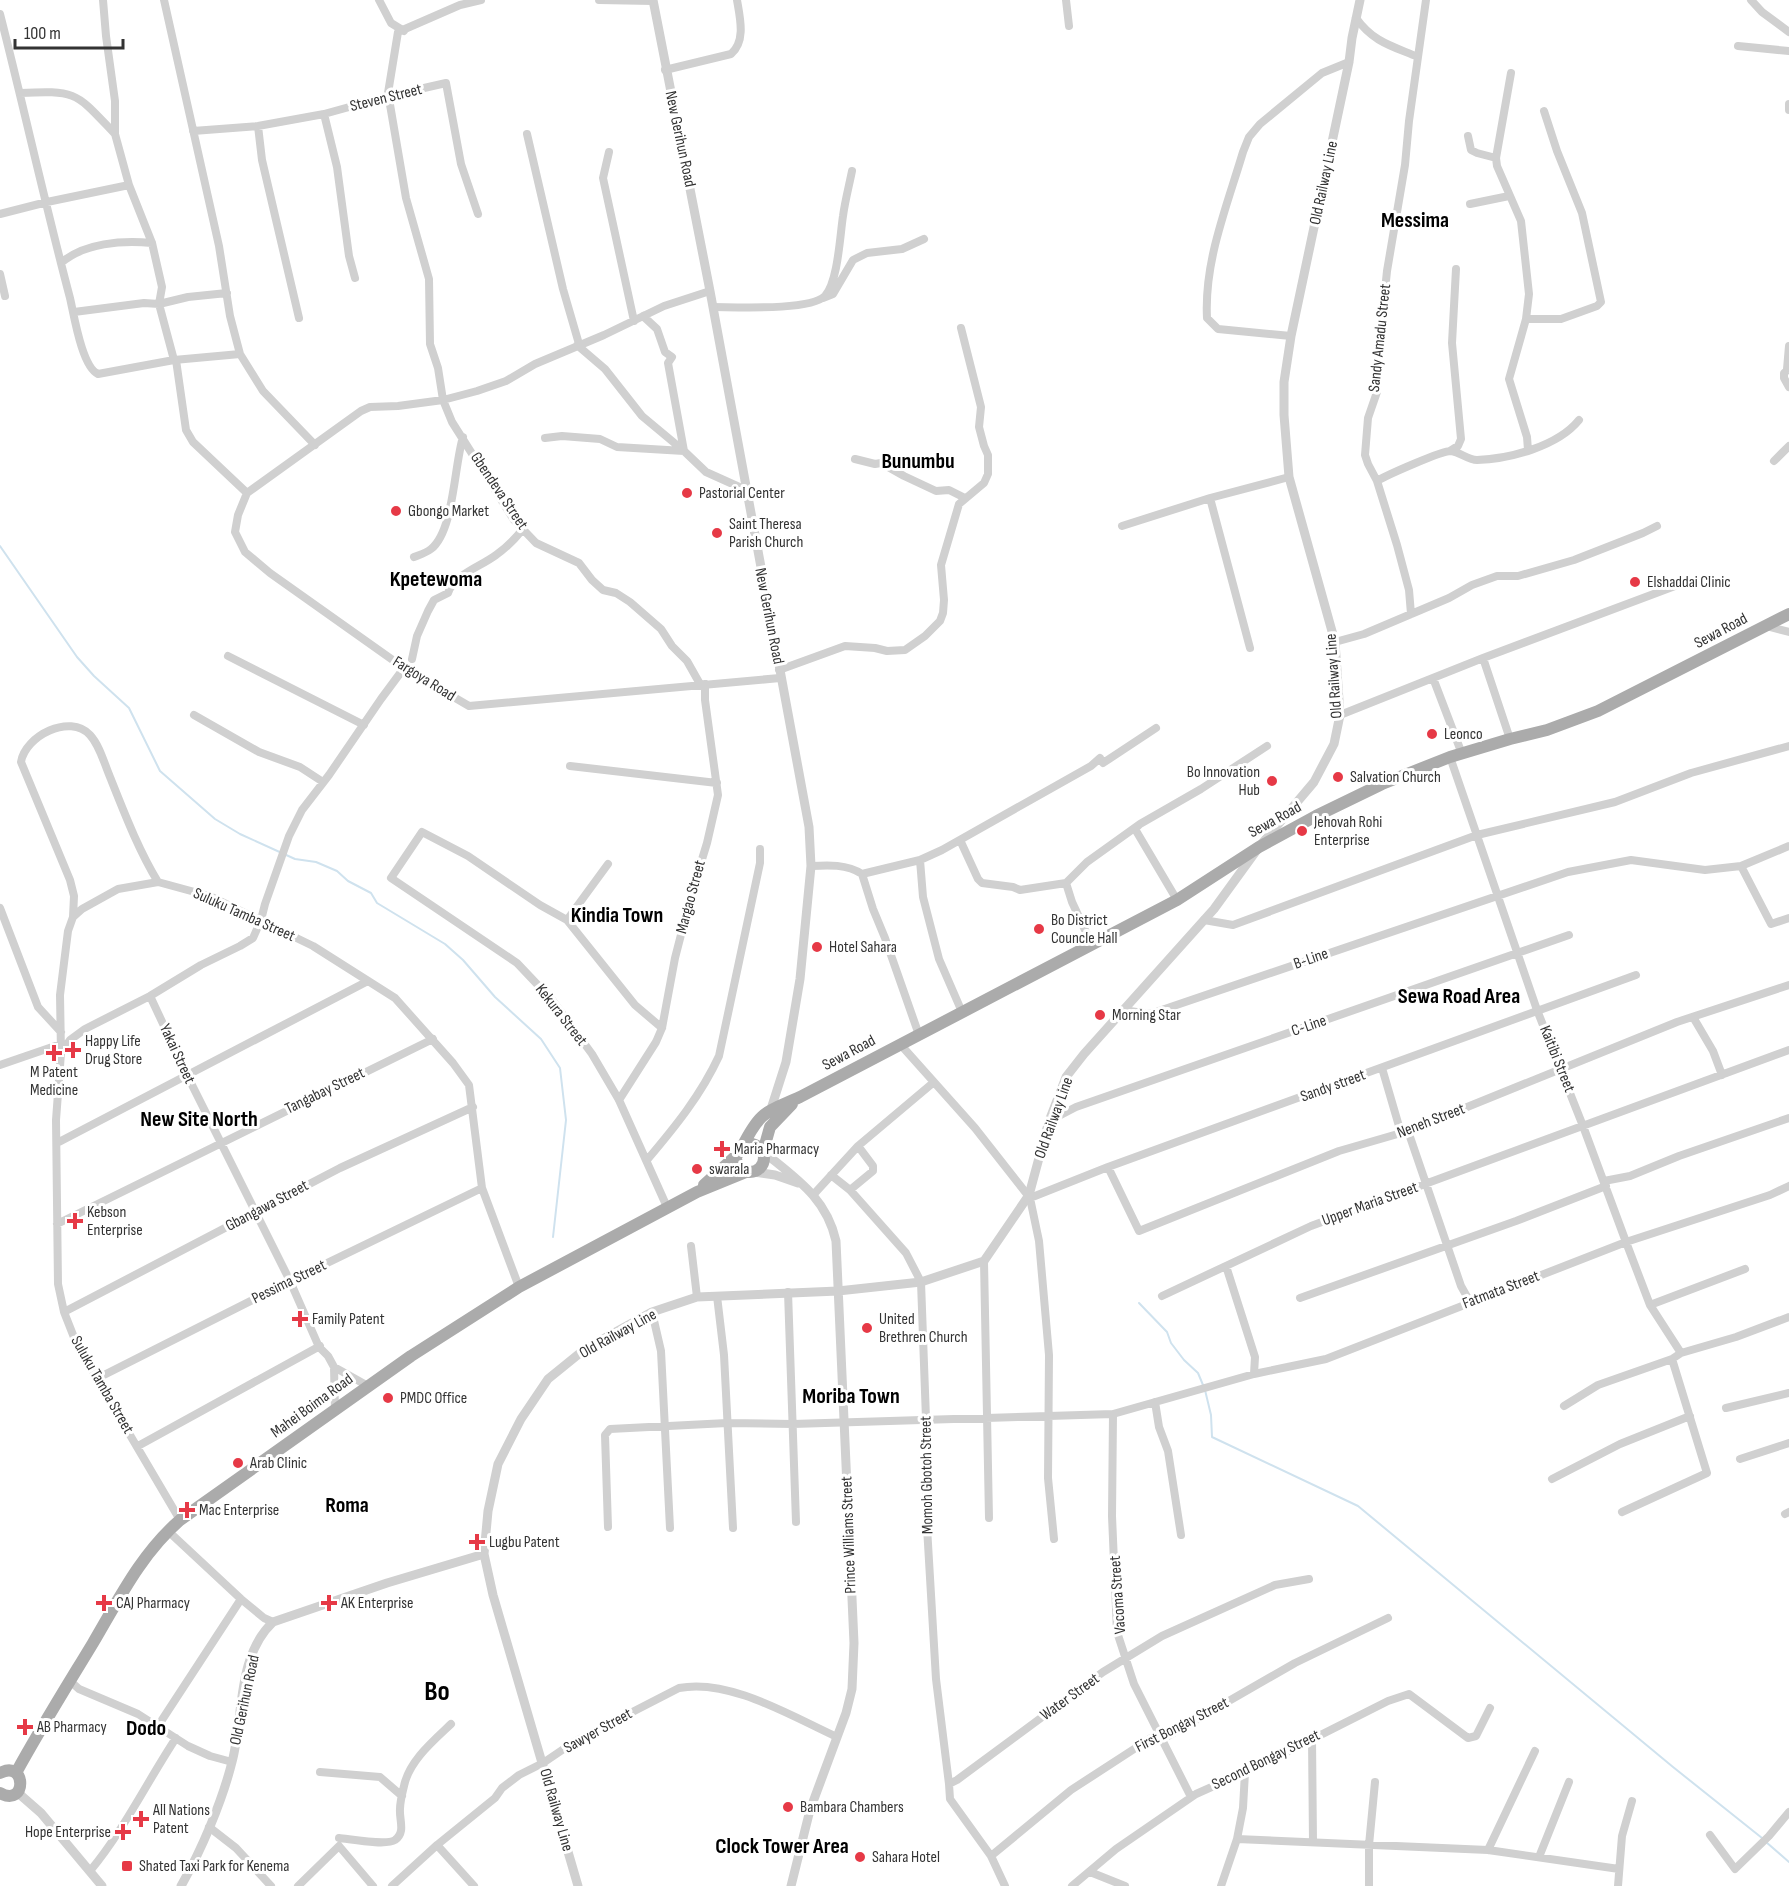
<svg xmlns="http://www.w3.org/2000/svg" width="1789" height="1886" font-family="'Sofia Sans Condensed',sans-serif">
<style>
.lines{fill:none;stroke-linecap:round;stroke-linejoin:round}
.stream{stroke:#cfe2ee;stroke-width:2}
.minor{stroke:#d0d0d0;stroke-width:8}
.tertiary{stroke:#d0d0d0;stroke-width:9}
.primary{stroke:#ababab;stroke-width:12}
.poi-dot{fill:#e63946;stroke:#fff;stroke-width:2}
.labels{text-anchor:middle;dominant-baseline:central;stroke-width:6;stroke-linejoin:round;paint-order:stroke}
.street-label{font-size:16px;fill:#333;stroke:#fff}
.poi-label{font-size:16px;fill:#333;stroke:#fff;text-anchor:start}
.district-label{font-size:22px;font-weight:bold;fill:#000;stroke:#fff}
.town-label{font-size:28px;font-weight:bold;fill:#000;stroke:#fff}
</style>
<rect width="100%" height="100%" fill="#fff"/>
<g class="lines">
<!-- stream -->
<path class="stream" d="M 0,546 L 77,657 L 94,676 L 129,708 L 160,771 L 215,819 L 240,834 L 295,859 L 316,862 L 337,871 L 348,881 L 371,893 L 377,903 L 445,944 L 463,960 L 495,997 L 541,1039 L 560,1068 L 566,1120 L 553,1237
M 1139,1303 L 1167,1332 L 1171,1343 L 1184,1360 L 1198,1373 L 1203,1385
M 1205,1390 L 1211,1415 L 1212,1437 L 1358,1506 L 1673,1767 L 1762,1838
M 1766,1842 L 1789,1862"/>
<!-- minor -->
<path class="minor" d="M 103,0 L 106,36 L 115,101 L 115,134 L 129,185 L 152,243 L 162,287 L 159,304 L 174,360
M 164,0 L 219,246 L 230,316 L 240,354 L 263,391 L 315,445
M 379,0 L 391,23 L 404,31
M 481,0 L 460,5 L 398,32 L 388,93 L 406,198 L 429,279 L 430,344 L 438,368 L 443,400 L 452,422 L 514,520 L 536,543 L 579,563 L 592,580 L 603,590 L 616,593 L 630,602 L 661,629 L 672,646 L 687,661 L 700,684
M 599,0 L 653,1
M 1066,0 L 1069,26
M 1751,0 L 1762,12 L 1789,32
M 0,14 C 24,108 45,204 70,298 C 74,315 82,367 98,374 L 174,360 L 240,354
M 1356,18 C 1373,42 1392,46 1418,57 L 1426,0
M 1738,46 L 1789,51
M 665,70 L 731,54 C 746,41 740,18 737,0
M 1511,73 L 1496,158 L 1497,166 L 1521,221 L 1529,294 L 1526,319 L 1509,379 L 1527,437 L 1528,450
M 20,93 C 78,90 76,93 115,134
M 1789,104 L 1789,110
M 324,114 L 337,167 L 349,256 L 355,278
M 258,126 L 262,160 L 299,318
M 193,131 L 258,126 L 324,114 L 389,96 L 446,83 L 461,164 L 478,214
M 527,134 L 563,289 L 579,344
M 1468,136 L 1471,150 L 1477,153 L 1496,158
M 609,152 L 603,178 L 634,321
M 1470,204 L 1509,196
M 0,214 L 47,202 L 129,185
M 61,263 C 84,243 122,240 152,243
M 0,274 L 5,296
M 710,291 L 664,306 L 604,335 L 535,364 L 506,381 L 477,391 L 443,400 L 398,406 L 370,407 L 361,411 L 247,493 L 238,515 L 235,532 L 245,552 L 270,573 L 404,668 L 469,706 L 780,678
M 823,298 L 833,294 L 853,260 L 867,253 L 902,249 L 924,239
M 713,307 C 735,307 810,311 825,296 C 838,282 840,235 843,216 C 845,201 849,186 852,171
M 74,312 L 144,303 L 159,304 L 188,297 L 227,293
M 643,316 L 657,329 L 665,352 L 672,357 L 668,363 L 684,451
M 1526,319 L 1561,319 L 1597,306 L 1601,302 L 1582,213 L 1557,151 L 1544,111
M 1291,336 L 1218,329 L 1207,318 C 1204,261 1227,206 1243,152 L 1249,137 L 1260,124 L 1322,73 L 1349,62
M 577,345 L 605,369 L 642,416 L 684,451 L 706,472 L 746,490
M 176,360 L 186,430 L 193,442 L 247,493
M 1787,369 L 1789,346
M 1789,369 L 1784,373 L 1784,378 L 1789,387
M 545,438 L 562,436 L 600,439 L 617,447 L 684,451
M 1450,451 L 1458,446 L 1461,439 L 1452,343 L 1456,269
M 855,459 L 875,464 L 881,463 L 904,476 L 936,491 L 949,490 L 965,498
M 1774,461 L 1789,446
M 1377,481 C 1387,475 1441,451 1451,451 C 1460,452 1468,460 1477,460 C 1510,459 1558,446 1579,420
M 1210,498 L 1250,648
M 1122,526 L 1210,498 L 1289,477
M 414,557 C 419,555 426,553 431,549 C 454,531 454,466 463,437
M 1411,614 L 1409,590 L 1397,545 L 1377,481 L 1368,464 L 1365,455 L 1368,418 L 1377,392 L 1381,329 L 1387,271 L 1405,165 L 1409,121 L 1418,57
M 1766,626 L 1789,632
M 1335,642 L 1364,634 L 1449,598 L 1472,585 L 1497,576 L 1518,576 L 1574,560 L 1643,533 L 1657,526
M 228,656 L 364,725
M 1483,658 L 1510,739
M 412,659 L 417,636 L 428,611 L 434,600 L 448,593 C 455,574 480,567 496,555 C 506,548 515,539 523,529
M 779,670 L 845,646 L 875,648 L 887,651 L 905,650 L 925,636 L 940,621 L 943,613 L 944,600 L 941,565 L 959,504 L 984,483 L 988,474 L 988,455 L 984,446 L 979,427 L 981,407 L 961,328
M 1433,678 L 1462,754
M 194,715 L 259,752 L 300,767 L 323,782
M 1340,715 L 1483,658 L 1683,583
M 1450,757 L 1537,1010 L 1583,1126 L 1626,1242 L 1650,1305 L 1681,1353
M 570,766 L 717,783
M 1139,825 L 1135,829 L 1177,900
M 960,840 L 978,879 L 982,883 L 1013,887 L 1020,890 L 1066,883
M 920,860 L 923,897 L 939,959 L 962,1012
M 811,866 C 828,865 847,864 862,874 L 920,860 L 942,850 L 1091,766 L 1100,758 L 1103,763 L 1156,728
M 1741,866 L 1771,924 L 1789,918
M 862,874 L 873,909 L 885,938 L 919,1035
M 0,908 L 38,1007 L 61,1032
M 73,917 L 74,896 L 70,880 L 21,762 C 25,736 70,713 90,735 C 100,746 104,763 110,777 C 124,812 138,849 158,882
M 567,920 L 608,864
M 1204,920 L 1233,925 L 1477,835 L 1615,802 L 1691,773 L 1789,746
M 1092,945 L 1072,902 L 1066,883 L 1087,862 L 1140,824 L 1201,789 L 1267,746
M 150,996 L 187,1075 L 290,1281 L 319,1347 L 328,1356 L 334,1367 L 335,1410
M 1123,1010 L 1150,1014 L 1568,872 L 1631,860 L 1705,870 L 1741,866 L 1789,846
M 1693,1017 L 1713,1051 L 1722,1075
M 662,1028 L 635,1005 L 567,920 L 540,905 L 468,856 L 422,832 L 391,878 L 517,963 L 553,1001 L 592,1054 L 619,1100 L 667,1207
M 900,1044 L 975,1128 L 1030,1198 L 1039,1241 L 1049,1355 L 1048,1478 L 1054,1539
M 61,1053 L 70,1040 L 85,1029 L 150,996 L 201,965 L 240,946 L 253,938 L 261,920 L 265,904 L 289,836 L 302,810 L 329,775 L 381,699 L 404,668
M 0,1065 L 61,1044
M 1382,1068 L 1401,1133
M 619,1100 L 656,1042 L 662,1028 L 675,958 L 692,892 L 707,843 L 718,795 L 705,700 L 705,684
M 1049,1121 L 1076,1107 L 1569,935
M 1408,1131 L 1461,1286 L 1470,1302
M 57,1143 L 368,981
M 647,1160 C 675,1127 701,1095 719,1056 L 760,863 L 760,849
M 1108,1167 L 1139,1231 L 1339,1151 L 1408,1131 L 1677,1022 L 1789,985
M 831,1175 L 850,1190 L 873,1171 L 873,1166 L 858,1146
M 1604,1181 L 1630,1176 L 1679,1156 L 1789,1118
M 850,1190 L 906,1253 L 921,1282 L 926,1419 L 926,1510 L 936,1679 L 949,1784
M 814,1194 L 858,1146 L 934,1082
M 1030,1198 L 1108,1167 L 1636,975
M 57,1224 L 433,1039
M 691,1246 L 697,1297
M 984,1261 L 989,1518
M 1226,1266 L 1255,1357 L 1254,1374
M 788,1292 L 796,1522
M 717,1296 L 724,1355 L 733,1528
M 1162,1296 L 1311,1226 L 1789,1050
M 1300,1298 L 1516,1221 L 1606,1186
M 1650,1305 L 1745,1269
M 64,1312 L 340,1168 L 473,1107
M 652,1312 L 661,1351 L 670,1528
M 334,1367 L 368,1386
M 98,1378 L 290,1281 L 482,1188
M 1155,1402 L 1159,1427 L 1168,1451 L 1181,1535
M 1564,1406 L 1598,1385 L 1672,1359 L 1681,1353 L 1736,1337 L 1789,1317
M 1726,1408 L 1789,1393
M 1113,1414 L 1112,1516 L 1117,1632 L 1134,1684 L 1191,1797
M 138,1446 L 320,1346
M 1740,1459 L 1789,1443
M 1552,1479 L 1620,1444 L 1690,1416
M 1622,1512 L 1707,1473 L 1672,1359
M 1785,1514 L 1789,1512
M 180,1520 L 77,1345 L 64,1312 L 58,1284 L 56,1120 L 61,1053 L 60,995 L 68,931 L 73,917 L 82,909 L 118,889 L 158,882 L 191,891 L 212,897 L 313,946 L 395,998 L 453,1063 L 469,1085 L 482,1188 L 519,1287
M 608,1527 L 605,1435 L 610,1429 L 727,1423 L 793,1424 L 1113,1414 L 1254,1374 L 1326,1359 L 1626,1242 L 1770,1195 L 1789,1186
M 168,1531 L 241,1599 L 264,1618 L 273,1622
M 70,1681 L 79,1689 L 138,1714 L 188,1746 L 210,1756 L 232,1762
M 158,1726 L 241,1599
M 1312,1738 L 1313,1842
M 320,1772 L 380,1777 L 402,1796
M 209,1827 L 236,1848 L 271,1886
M 1710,1835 L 1735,1869 L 1769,1836 L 1789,1812
M 339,1838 C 350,1839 386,1846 395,1840 C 406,1832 399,1820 400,1809 C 400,1802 402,1794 404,1786 C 409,1761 433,1741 451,1724
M 1237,1839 L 1488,1850 L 1619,1869
M 437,1845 L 474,1886
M 1488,1850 L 1535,1751
M 991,1856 L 1071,1790 L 1151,1738 L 1168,1736 L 1295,1663 L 1388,1618
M 1539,1857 L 1569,1782
M 90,1871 C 124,1830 147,1782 176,1738
M 1090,1872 L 1125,1886
M 298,1886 L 339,1846 L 373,1886
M 392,1886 L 437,1845 L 495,1798 L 502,1788 L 519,1775 L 543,1763 L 574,1742 L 679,1688 C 729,1678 791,1716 837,1737
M 1005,1886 L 991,1856 L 950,1799 L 949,1784 L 957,1780 L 1103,1672 L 1162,1636 L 1275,1585 L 1309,1579
M 1072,1886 L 1116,1849 L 1196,1794 L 1263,1764 L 1388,1701 L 1409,1694 L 1468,1738 L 1476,1736 L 1490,1708
M 1221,1886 L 1237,1839 L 1243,1808 L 1245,1772
M 1369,1886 L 1369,1845 L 1375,1782
M 1618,1886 L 1622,1836 L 1632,1801"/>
<!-- tertiary -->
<path class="tertiary" d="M 653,0 L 710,291 L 809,827 L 811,866 L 800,979 L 786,1062 L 770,1112
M 764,1155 L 771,1158 C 801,1182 827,1201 836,1241 L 854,1643 L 852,1689 L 846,1713 L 810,1810 L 791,1886
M 754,1172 L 775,1175 L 798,1183
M 17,1792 L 41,1813 L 102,1886
M 181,1886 C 201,1851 222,1802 232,1762 C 244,1717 236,1657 273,1622 L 387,1583 L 484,1554
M 578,1886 L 493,1595 L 484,1554 L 488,1511 L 498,1464 L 521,1419 L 548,1379 L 585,1349 L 652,1312 L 697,1297 L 838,1291 L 921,1282 L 984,1261 L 1029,1195 L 1049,1121 L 1066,1077 L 1084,1054 L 1214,909 L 1259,847 L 1314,782 L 1334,744 L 1340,715 L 1335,642 L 1289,477 L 1284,415 L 1284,382 L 1291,336 L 1349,62 L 1352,38 L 1360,0"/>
<!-- primary -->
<path class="primary" d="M736 1158a14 14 0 1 1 28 0a14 14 0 1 1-28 0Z
M 742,1147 C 761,1110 765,1113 800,1097 L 1177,900 L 1259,847 L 1316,816 L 1382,784 L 1450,757 L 1510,739 L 1547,730 L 1598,711 L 1789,614
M 763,1152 L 770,1127 L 792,1104
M 704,1185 L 737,1155
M 0,1773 C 27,1759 27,1808 0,1793
M 16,1773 C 40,1729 67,1686 93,1643 C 119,1599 141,1554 180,1520 L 411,1356 L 519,1287 L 697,1192 L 746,1172"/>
</g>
<!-- markers -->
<g class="poi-dot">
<circle cx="687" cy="493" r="6"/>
<circle cx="396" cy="511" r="6"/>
<circle cx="717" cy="533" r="6"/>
<circle cx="1635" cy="582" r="6"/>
<circle cx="1432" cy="734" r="6"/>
<circle cx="1338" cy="777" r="6"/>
<circle cx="1272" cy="781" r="6"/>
<circle cx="1302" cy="831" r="6"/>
<circle cx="1039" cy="929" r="6"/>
<circle cx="817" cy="947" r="6"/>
<circle cx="1100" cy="1015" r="6"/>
<path d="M70 1041h6v6h6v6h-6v6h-6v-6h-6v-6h6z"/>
<path d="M51 1044h6v6h6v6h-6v6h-6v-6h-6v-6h6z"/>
<path d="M719 1140h6v6h6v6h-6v6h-6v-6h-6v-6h6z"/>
<circle cx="697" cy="1169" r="6"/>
<path d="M72 1212h6v6h6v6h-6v6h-6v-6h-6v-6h6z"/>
<path d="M297 1310h6v6h6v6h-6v6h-6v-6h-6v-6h6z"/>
<circle cx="867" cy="1328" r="6"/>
<circle cx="388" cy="1398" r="6"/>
<circle cx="238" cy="1463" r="6"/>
<path d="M184 1501h6v6h6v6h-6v6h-6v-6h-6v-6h6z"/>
<path d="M474 1533h6v6h6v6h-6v6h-6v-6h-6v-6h6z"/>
<path d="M101 1594h6v6h6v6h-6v6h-6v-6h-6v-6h6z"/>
<path d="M326 1594h6v6h6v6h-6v6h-6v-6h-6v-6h6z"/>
<path d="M22 1718h6v6h6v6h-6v6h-6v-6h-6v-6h6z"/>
<circle cx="788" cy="1807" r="6"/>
<path d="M138 1810h6v6h6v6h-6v6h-6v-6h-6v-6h6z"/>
<path d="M120 1823h6v6h6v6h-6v6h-6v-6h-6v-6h6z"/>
<circle cx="860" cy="1857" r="6"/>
<rect x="121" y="1860" width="12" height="12" rx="3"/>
</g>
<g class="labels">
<!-- street labels -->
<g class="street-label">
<text transform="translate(386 98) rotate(-14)">Steven Street</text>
<text transform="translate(680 139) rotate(78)">New Gerihun Road</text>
<text transform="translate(1324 183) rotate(-78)">Old Railway Line</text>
<text transform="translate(1380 338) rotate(-84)">Sandy Amadu Street</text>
<text transform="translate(499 491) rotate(56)">Gbendeva Street</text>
<text transform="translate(769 616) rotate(79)">New Gerihun Road</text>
<text transform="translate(1721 631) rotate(-28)">Sewa Road</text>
<text transform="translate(1334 676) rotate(-94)">Old Railway Line</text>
<text transform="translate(424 679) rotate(32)">Fargoya Road</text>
<text transform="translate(1275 820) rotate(-29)">Sewa Road</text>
<text transform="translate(691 897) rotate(-75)">Margao Street</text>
<text transform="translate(244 915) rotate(24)">Suluku Tamba Street</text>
<text transform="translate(1311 959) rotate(-19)">B-Line</text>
<text transform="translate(561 1015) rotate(52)">Kekura Street</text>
<text transform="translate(1309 1026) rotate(-19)">C-Line</text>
<text transform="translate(849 1053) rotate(-28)">Sewa Road</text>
<text transform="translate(177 1054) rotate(65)">Yakai Street</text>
<text transform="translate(1557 1059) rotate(68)">Kaitibi Street</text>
<text transform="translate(1333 1086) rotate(-20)">Sandy street</text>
<text transform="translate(325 1091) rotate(-26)">Tangabay Street</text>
<text transform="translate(1054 1118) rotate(-70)">Old Railway Line</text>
<text transform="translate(1431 1121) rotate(-21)">Neneh Street</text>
<text transform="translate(1370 1204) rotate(-20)">Upper Maria Street</text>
<text transform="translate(267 1206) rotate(-28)">Gbangawa Street</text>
<text transform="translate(289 1282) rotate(-26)">Pessima Street</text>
<text transform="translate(1501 1290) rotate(-21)">Fatmata Street</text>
<text transform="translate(618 1334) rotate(-29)">Old Railway Line</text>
<text transform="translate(102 1385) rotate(60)">Suluku Tamba Street</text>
<text transform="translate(312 1406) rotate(-36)">Mahei Boima Road</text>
<text transform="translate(927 1475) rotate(-91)">Momoh Gbotoh Street</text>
<text transform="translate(849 1535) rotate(-92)">Prince Williams Street</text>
<text transform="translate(1118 1595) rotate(-94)">Vacoma Street</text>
<text transform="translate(1070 1697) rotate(-36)">Water Street</text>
<text transform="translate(245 1700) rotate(-78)">Old Gerihun Road</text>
<text transform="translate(1182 1725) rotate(-27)">First Bongay Street</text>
<text transform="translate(598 1731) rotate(-29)">Sawyer Street</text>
<text transform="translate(1266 1760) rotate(-26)">Second Bongay Street</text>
<text transform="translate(556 1810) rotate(74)">Old Railway Line</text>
</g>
<!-- poi labels -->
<g class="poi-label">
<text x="699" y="493">Pastorial Center</text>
<text x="408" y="511">Gbongo Market</text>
<text x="729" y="524">Saint Theresa<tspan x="729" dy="18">Parish Church</tspan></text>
<text x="1647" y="582">Elshaddai Clinic</text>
<text x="1444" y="734">Leonco</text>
<text x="1260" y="772" text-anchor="end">Bo Innovation<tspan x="1260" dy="18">Hub</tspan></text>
<text x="1350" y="777">Salvation Church</text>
<text x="1314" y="822">Jehovah Rohi<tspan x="1314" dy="18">Enterprise</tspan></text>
<text x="1051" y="920">Bo District<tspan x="1051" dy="18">Councle Hall</tspan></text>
<text x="829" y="947">Hotel Sahara</text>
<text x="1112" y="1015">Morning Star</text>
<text x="85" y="1041">Happy Life<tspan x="85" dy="18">Drug Store</tspan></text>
<text x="54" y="1072" text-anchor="middle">M Patent<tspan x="54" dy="18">Medicine</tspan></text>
<text x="734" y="1149">Maria Pharmacy</text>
<text x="709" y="1169">swarala</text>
<text x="87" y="1212">Kebson<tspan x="87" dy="18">Enterprise</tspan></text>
<text x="312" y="1319">Family Patent</text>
<text x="879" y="1319">United<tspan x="879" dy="18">Brethren Church</tspan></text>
<text x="400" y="1398">PMDC Office</text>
<text x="250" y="1463">Arab Clinic</text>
<text x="199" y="1510">Mac Enterprise</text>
<text x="489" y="1542">Lugbu Patent</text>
<text x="116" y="1603">CAJ Pharmacy</text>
<text x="341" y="1603">AK Enterprise</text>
<text x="37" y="1727">AB Pharmacy</text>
<text x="800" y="1807">Bambara Chambers</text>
<text x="153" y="1810">All Nations<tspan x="153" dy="18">Patent</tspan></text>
<text x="111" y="1832" text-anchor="end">Hope Enterprise</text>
<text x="872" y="1857">Sahara Hotel</text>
<text x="139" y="1866">Shated Taxi Park for Kenema</text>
</g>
<!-- district labels -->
<g class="district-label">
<text x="1415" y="220">Messima</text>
<text x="918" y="461">Bunumbu</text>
<text x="436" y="579">Kpetewoma</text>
<text x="617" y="915">Kindia Town</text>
<text x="1459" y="996">Sewa Road Area</text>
<text x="199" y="1119">New Site North</text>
<text x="851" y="1396">Moriba Town</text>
<text x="347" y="1505">Roma</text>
<text x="146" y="1728">Dodo</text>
<text x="782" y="1846">Clock Tower Area</text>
</g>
<!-- town labels -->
<g class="town-label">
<text x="437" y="1691">Bo</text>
</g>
</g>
<!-- scale -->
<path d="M15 39v9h108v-9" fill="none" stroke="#333333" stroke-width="3"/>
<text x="24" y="39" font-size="18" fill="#333333" stroke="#ffffff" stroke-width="4.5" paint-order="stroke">100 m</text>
</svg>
